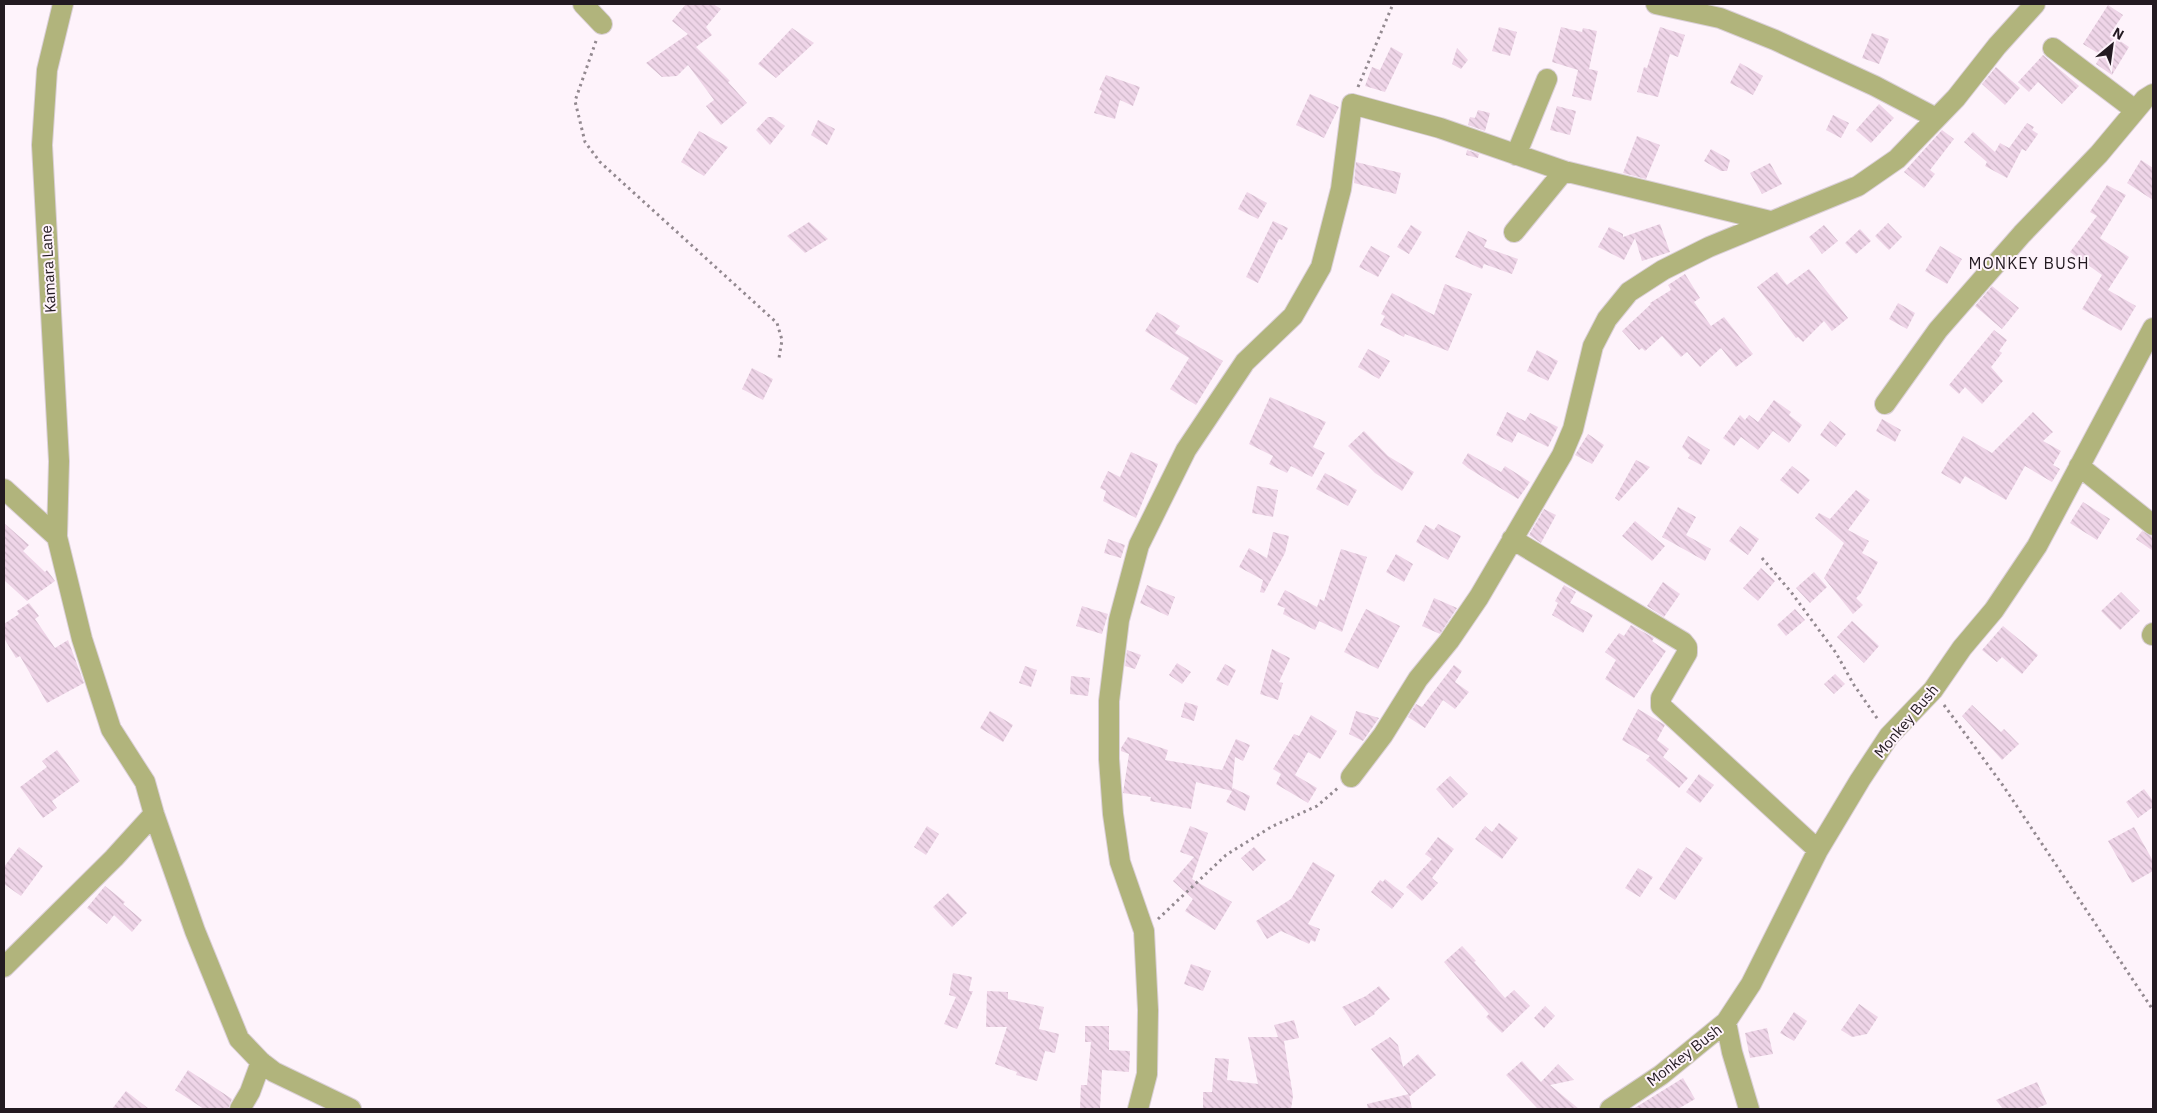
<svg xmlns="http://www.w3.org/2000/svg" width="2157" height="1113" font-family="'IBM Plex Sans',sans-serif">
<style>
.building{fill:url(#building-back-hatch)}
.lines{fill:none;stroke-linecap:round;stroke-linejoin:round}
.minor-casing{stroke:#dbd0d8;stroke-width:22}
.path{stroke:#938990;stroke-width:3;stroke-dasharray:2.5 4;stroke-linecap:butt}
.minor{stroke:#b1b47c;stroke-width:20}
.labels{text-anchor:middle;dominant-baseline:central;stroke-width:4;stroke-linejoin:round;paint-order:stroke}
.street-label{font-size:15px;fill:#231a21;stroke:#fef3fb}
.neighbourhood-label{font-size:16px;letter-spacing:1px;fill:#231a21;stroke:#fef3fb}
</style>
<defs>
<pattern id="building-back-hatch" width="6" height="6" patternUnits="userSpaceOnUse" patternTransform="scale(1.25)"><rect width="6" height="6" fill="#efd5e8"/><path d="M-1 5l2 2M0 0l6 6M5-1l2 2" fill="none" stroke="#cdb6c7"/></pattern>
</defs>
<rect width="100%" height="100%" fill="#fef3fb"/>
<!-- building -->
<path class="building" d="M 686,4 L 713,4 L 721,9 L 706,27 L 712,35 L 696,47 L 730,81 L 728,82 L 747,103 L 721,125 L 706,106 L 714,100 L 688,65 L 677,76 L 662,77 L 646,63 L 688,34 L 672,21 Z
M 2108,5 L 2123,15 L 2110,34 L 2129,47 L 2112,75 L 2096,64 L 2101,55 L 2083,44 Z
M 1499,27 L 1517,32 L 1510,56 L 1492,51 Z
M 1561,27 L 1582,32 L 1583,28 L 1597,31 L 1589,69 L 1598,71 L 1591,101 L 1572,96 L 1578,70 L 1552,62 Z
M 1660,27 L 1685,35 L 1678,57 L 1670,54 L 1658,97 L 1637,92 L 1644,67 L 1647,68 Z
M 792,28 L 814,43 L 776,78 L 758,64 Z
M 1872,33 L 1889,39 L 1879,64 L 1862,58 Z
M 1391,47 L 1403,54 L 1385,92 L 1365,86 L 1372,67 L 1380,70 Z
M 1457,48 L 1468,60 L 1461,69 L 1452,64 Z
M 2043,55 L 2079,86 L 2062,104 L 2038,82 L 2029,92 L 2018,82 Z
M 1740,63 L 1763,76 L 1753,95 L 1730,83 Z
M 1996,67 L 2020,88 L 2005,105 L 1982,84 Z
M 1106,75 L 1140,87 L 1133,106 L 1120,100 L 1115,119 L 1094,113 L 1102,91 L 1099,90 Z
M 1310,94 L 1339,107 L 1324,138 L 1296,125 Z
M 1879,104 L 1894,118 L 1871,143 L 1856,130 Z
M 1557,106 L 1576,111 L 1570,135 L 1550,130 Z
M 1478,110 L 1490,113 L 1485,131 L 1468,125 L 1470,117 L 1475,118 Z
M 1833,115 L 1849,123 L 1841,138 L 1826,130 Z
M 768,117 L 773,117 L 785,126 L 770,145 L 756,130 Z
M 818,120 L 835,129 L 827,145 L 811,135 Z
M 2027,123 L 2034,127 L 2032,130 L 2038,134 L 2026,151 L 2022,149 L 2007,178 L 1985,166 L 1987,162 L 1964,142 L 1973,132 L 1995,152 L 2000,143 L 2009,148 Z
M 1942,130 L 1954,139 L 1930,170 L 1935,174 L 1924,188 L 1904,172 Z
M 699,131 L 728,147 L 704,176 L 681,162 Z
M 1637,136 L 1660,145 L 1646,179 L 1623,173 Z
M 1711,149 L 1730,160 L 1727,171 L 1721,171 L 1704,161 Z
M 1467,150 L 1479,154 L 1478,158 L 1466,155 Z
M 2141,160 L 2153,168 L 2153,200 L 2127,183 Z
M 1356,162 L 1401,173 L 1396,194 L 1354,183 Z
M 1770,163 L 1782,184 L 1762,194 L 1750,173 Z
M 2107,185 L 2126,195 L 2100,238 L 2129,257 L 2108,290 L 2136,306 L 2121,331 L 2082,309 L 2102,275 L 2070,252 L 2097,216 L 2090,212 Z
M 1247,192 L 1267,203 L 1258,219 L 1238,209 Z
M 1273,221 L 1288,228 L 1282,240 L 1279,239 L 1258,283 L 1246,277 Z
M 809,222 L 828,239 L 805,253 L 787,236 Z
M 1888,223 L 1902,237 L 1889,250 L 1875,236 Z
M 1660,224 L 1670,252 L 1642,261 L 1635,238 L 1624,260 L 1598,247 L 1609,227 L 1623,234 L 1623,237 Z
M 1411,225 L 1422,232 L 1409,254 L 1397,247 Z
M 1824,225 L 1838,241 L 1822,254 L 1809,237 Z
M 1860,229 L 1871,241 L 1856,254 L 1845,243 Z
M 1468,231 L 1487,240 L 1484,247 L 1518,259 L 1512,274 L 1484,264 L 1482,269 L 1455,257 Z
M 1371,246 L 1390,256 L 1378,277 L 1359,267 Z
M 1940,246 L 1962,259 L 1947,284 L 1925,271 Z
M 1809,269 L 1848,318 L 1832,331 L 1824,321 L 1803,342 L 1798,337 L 1796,338 L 1757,287 L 1777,272 L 1787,285 Z
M 1685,274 L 1700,298 L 1694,302 L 1711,326 L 1724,317 L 1753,354 L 1736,367 L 1721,348 L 1700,367 L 1687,352 L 1681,357 L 1662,336 L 1645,351 L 1642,348 L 1639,350 L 1622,331 L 1651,304 L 1650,303 L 1671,290 L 1668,285 Z
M 1445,284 L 1472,294 L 1448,351 L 1405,334 L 1404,337 L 1380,325 L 1385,316 L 1381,314 L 1392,293 L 1434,315 Z
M 1992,286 L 2019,308 L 2002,329 L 1975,306 Z
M 1898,303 L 1915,313 L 1907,329 L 1889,319 Z
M 1157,312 L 1180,326 L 1175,333 L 1223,361 L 1196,405 L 1170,389 L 1189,358 L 1145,331 Z
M 1994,330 L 2007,340 L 1999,351 L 2002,353 L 1991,367 L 2003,381 L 1982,404 L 1965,387 L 1959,394 L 1949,385 Z
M 1368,349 L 1390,361 L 1379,379 L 1358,367 Z
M 1537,350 L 1558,361 L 1548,381 L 1527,371 Z
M 752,368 L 773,379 L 763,400 L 742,389 Z
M 1270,397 L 1326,422 L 1313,447 L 1325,453 L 1312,477 L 1291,466 L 1287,473 L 1269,464 L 1273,456 L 1249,444 Z
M 1774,400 L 1791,412 L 1789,415 L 1802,425 L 1789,443 L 1773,431 L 1758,450 L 1741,437 L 1734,446 L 1723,438 L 1740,415 L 1745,420 L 1749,415 L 1758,422 Z
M 1507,412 L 1525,421 L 1530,413 L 1558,427 L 1548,447 L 1518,432 L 1512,443 L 1496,435 Z
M 2033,412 L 2053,432 L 2043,441 L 2061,451 L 2053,465 L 2060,469 L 2052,482 L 2025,466 L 2006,500 L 1965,476 L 1960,484 L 1941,473 L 1963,436 L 1992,453 Z
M 1882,419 L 1901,430 L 1895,442 L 1876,431 Z
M 1830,421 L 1846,434 L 1836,447 L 1820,435 Z
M 1364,431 L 1388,456 L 1414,472 L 1402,491 L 1375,473 L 1348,446 Z
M 1588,434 L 1604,445 L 1592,464 L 1575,455 Z
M 1688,436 L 1710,450 L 1701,465 L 1688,458 L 1690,455 L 1682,447 Z
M 1131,452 L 1158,464 L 1136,518 L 1103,501 L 1106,491 L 1100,488 L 1108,471 L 1120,477 Z
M 1468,453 L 1501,472 L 1505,466 L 1530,482 L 1518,499 L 1468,468 L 1462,463 Z
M 1636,460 L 1650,467 L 1619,501 L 1615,498 Z
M 1792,466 L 1810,480 L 1798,494 L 1780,480 Z
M 1325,473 L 1357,490 L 1348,506 L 1316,489 Z
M 1257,486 L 1278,490 L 1273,517 L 1252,513 Z
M 1856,490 L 1870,500 L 1848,530 L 1869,541 L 1862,553 L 1878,562 L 1861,593 L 1856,598 L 1863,605 L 1853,614 L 1824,578 L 1844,543 L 1815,518 L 1819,513 L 1830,519 Z
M 2083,502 L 2110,519 L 2097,540 L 2070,523 Z
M 1678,507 L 1696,517 L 1686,535 L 1711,549 L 1705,561 L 1662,537 Z
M 1544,509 L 1556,515 L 1541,543 L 1529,535 Z
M 1635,521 L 1665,546 L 1652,561 L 1622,536 Z
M 4,523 L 29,545 L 23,551 L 45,572 L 47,570 L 55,581 L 27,601 L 4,580 Z
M 1438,524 L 1461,536 L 1448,560 L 1416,542 L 1425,525 L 1434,530 Z
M 1740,526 L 1759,539 L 1748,555 L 1729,541 Z
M 2142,531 L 2153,537 L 2153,551 L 2136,539 Z
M 1273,532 L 1289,536 L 1285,553 L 1264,593 L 1260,592 L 1263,580 L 1239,567 L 1249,548 L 1267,558 Z
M 1108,539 L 1125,545 L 1121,558 L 1104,553 Z
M 1341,549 L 1367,557 L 1342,632 L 1319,621 L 1315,630 L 1283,614 L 1285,608 L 1277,605 L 1285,590 L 1317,607 L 1320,599 L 1324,601 Z
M 1396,554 L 1413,564 L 1404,582 L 1386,572 Z
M 1761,568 L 1775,581 L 1758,601 L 1743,588 Z
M 1814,572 L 1827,587 L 1810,603 L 1796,588 Z
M 1663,582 L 1680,594 L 1664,617 L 1647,606 Z
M 1147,585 L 1175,597 L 1168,616 L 1140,603 Z
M 1564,585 L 1576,592 L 1570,603 L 1593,615 L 1583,633 L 1552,615 L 1558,603 L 1555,601 Z
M 2121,592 L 2140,611 L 2120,630 L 2101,611 Z
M 1434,598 L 1457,608 L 1440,634 L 1422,626 Z
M 29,603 L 39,616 L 35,619 L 55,648 L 68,640 L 84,683 L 47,703 L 20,656 L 16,658 L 4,638 L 4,624 L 19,614 L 17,611 Z
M 1082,606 L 1108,614 L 1102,634 L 1076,626 Z
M 1366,609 L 1400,626 L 1378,669 L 1344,652 Z
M 1795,609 L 1805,620 L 1786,636 L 1777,625 Z
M 1852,621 L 1879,646 L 1864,663 L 1837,637 Z
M 1631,625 L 1654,638 L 1652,641 L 1666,651 L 1634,698 L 1605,679 L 1616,660 L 1605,652 L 1619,633 L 1624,636 Z
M 2003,626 L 2038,655 L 2022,674 L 2002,657 L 1997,662 L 1982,650 Z
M 1272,649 L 1290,658 L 1279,682 L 1283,683 L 1278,700 L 1260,694 Z
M 1127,650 L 1141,655 L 1135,669 L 1125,666 Z
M 1177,663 L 1191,672 L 1182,684 L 1169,675 Z
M 1225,664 L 1236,670 L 1228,686 L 1216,680 Z
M 1454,665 L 1462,671 L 1455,682 L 1469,692 L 1455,709 L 1443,700 L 1425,728 L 1408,717 L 1416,704 L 1422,707 Z
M 1025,666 L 1037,670 L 1031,687 L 1019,683 Z
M 1835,674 L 1845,684 L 1834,694 L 1824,684 Z
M 1071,676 L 1090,678 L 1088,696 L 1070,694 Z
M 1185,702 L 1198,706 L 1194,721 L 1181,717 Z
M 1972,705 L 2001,732 L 2004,729 L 2019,744 L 2002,760 L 1962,716 Z
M 1638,709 L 1665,725 L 1657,740 L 1669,749 L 1663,757 L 1688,778 L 1679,788 L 1646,760 L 1650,756 L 1622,740 Z
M 990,711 L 1013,725 L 1003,742 L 980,728 Z
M 1356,711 L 1379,718 L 1363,741 L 1349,734 Z
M 1311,715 L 1337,731 L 1320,759 L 1308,752 L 1295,775 L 1317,788 L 1308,803 L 1276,784 L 1281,774 L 1273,769 L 1294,734 L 1299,736 Z
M 1128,737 L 1168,750 L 1165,760 L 1222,770 L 1236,739 L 1250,745 L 1243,761 L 1235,757 L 1232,790 L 1233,788 L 1250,796 L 1245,811 L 1226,802 L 1232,791 L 1196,782 L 1191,809 L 1150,801 L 1151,797 L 1123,793 L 1129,754 L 1121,751 L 1121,748 Z
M 57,750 L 80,781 L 52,801 L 57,808 L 43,818 L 20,787 L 47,767 L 42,761 Z
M 1699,774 L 1714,785 L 1700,803 L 1686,792 Z
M 1450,776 L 1468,794 L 1453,808 L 1436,789 Z
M 2144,789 L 2153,801 L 2153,807 L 2138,818 L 2126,802 Z
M 1499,823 L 1518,838 L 1502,859 L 1475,839 L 1485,826 L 1492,832 Z
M 927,826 L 939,834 L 926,855 L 914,847 Z
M 1190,826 L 1208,833 L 1192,879 L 1232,902 L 1215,930 L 1185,911 L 1193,899 L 1173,881 L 1194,857 L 1180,852 Z
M 2134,827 L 2153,861 L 2153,871 L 2132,883 L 2108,841 Z
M 1438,837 L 1454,849 L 1432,878 L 1438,883 L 1422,901 L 1406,887 L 1432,859 L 1425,854 Z
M 19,847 L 43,866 L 21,896 L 4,884 L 4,867 Z
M 1254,847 L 1266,860 L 1253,871 L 1241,858 Z
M 1686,847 L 1703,858 L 1675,900 L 1659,889 Z
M 1313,862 L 1335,875 L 1308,924 L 1320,929 L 1315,942 L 1311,940 L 1309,944 L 1281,931 L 1267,939 L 1256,921 L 1291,899 Z
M 1638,868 L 1653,877 L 1640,897 L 1625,888 Z
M 1385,879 L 1404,894 L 1392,909 L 1371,892 L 1380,880 L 1383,882 Z
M 105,886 L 125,902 L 123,904 L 142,920 L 132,932 L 114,915 L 107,924 L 87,908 Z
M 948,893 L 967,913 L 952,927 L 933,907 Z
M 1462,946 L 1476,961 L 1474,962 L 1505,998 L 1514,990 L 1530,1006 L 1502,1033 L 1486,1017 L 1489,1014 L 1444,962 Z
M 1191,964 L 1211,971 L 1203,991 L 1184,984 Z
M 953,973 L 972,977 L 969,991 L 973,991 L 957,1029 L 944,1024 L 956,997 L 949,995 Z
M 1379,986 L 1390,999 L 1374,1013 L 1375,1014 L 1355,1026 L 1342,1007 L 1366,996 Z
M 987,991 L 1008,992 L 1008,999 L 1044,1007 L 1039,1029 L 1059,1034 L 1055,1053 L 1045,1051 L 1037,1081 L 1016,1075 L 1017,1072 L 995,1064 L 1007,1027 L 986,1027 Z
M 1859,1004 L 1878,1017 L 1867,1034 L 1852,1037 L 1841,1030 Z
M 1545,1006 L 1555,1016 L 1544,1028 L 1534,1018 Z
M 1794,1012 L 1807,1021 L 1794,1041 L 1780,1033 Z
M 1294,1020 L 1299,1038 L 1284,1041 L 1293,1096 L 1291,1109 L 1203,1109 L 1203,1092 L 1212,1092 L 1215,1058 L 1229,1059 L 1227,1080 L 1258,1084 L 1248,1037 L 1278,1037 L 1274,1025 Z
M 1085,1026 L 1109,1026 L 1109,1050 L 1130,1051 L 1129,1072 L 1102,1070 L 1100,1109 L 1080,1109 L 1081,1085 L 1087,1085 L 1091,1042 L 1085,1042 Z
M 1767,1028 L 1773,1054 L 1750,1058 L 1745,1033 Z
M 1390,1037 L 1398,1045 L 1403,1067 L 1418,1054 L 1436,1075 L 1410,1096 L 1371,1049 Z
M 1522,1061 L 1541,1082 L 1558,1064 L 1574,1080 L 1550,1085 L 1579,1109 L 1538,1109 L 1506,1075 Z
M 188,1070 L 232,1099 L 228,1109 L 204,1109 L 175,1090 Z
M 1683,1078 L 1695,1099 L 1678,1109 L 1633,1109 Z
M 2037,1082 L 2047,1104 L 2035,1109 L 2003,1109 L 1996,1100 Z
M 126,1091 L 149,1109 L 112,1109 Z
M 1409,1094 L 1412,1109 L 1368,1109 L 1367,1104 Z"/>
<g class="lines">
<!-- minor casing -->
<g class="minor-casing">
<path id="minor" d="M 583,4 L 602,24
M 1656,4 L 1720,18 L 1775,40 L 1875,86 L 1936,118
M 2053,48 L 2135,110
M 1516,155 L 1547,79
M 1514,232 L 1564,171
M 1885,404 L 1938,330 L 2022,234 L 2099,154 L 2145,99 L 2153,94
M 2079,466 L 2153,525
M 4,489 L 57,537 L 82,639 L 111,729 L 145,782 L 154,814 L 195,931 L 239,1039 L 261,1062 L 274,1072 L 351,1109
M 57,537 L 59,461 L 42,145 L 47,70 L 63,4
M 1512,539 L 1683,642 L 1687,647 L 1687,653 L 1661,698 L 1661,706 L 1818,850
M 2152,635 L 2153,633
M 1351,777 L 1383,735 L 1418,679 L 1449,641 L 1479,597 L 1562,455 L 1573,429 L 1593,346 L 1607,319 L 1629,292 L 1663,270 L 1709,247 L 1858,186 L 1897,159 L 1956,98 L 1997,46 L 2035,4
M 4,967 L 114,858 L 154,814
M 1726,1022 L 1732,1052 L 1749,1109
M 240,1109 L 250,1092 L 261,1062
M 1138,1109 L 1147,1074 L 1148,1010 L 1144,931 L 1120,862 L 1113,814 L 1109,759 L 1109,701 L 1119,620 L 1139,545 L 1186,450 L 1245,362 L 1293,316 L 1321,267 L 1341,189 L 1352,104 L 1440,128 L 1564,171 L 1770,221
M 1610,1109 L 1661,1075 L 1726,1022 L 1751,984 L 1818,850 L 1860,780 L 1889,736 L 1933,690 L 1962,648 L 1994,610 L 2037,546 L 2153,328"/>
</g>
<!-- path -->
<path class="path" d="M 596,41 L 575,101 L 585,142 L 600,162 L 777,323 L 782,340 L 779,358
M 1358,87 L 1393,4
M 1762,558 L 1791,592 L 1836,653 L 1854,685 L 1879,721
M 1944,705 L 2004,787 L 2153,1010
M 1158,919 L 1226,855 L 1271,827 L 1317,806 L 1339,787"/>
<!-- minor -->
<use href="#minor" class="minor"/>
</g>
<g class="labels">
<!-- street labels -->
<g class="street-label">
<text transform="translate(48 269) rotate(-93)">Kamara Lane</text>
<text transform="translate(1906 721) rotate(-50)">Monkey Bush</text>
<text transform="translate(1684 1055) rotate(-38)">Monkey Bush</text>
</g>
<!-- neighbourhood labels -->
<g class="neighbourhood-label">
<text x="2029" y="263">MONKEY BUSH</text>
</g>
</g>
<!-- border -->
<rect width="2157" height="1113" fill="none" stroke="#231a21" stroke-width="10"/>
<!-- north arrow -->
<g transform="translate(2112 45) rotate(29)" stroke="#fef3fb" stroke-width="4" paint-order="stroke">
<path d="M0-4L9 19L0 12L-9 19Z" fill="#231a21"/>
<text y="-8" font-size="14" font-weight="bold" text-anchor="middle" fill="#231a21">N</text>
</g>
</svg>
